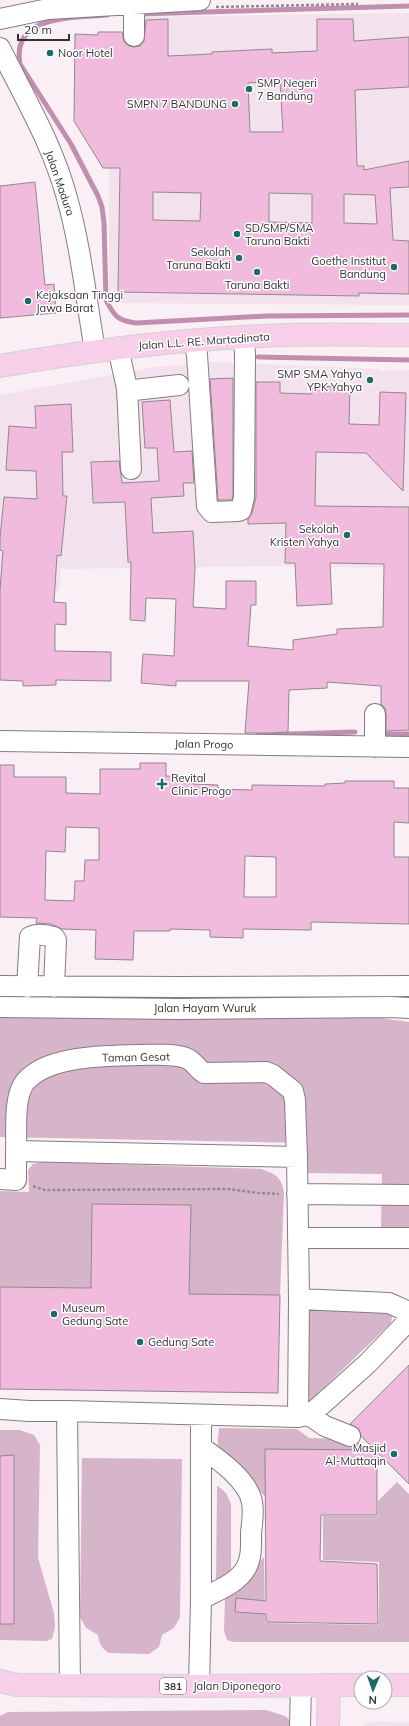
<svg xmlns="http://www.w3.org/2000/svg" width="409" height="1726" font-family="Mulish,sans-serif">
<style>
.built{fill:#f3e2ed}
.green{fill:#d6b4ca}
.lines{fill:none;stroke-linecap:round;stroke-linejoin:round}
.stream{stroke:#c08eaf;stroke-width:5}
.building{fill:#f0bbdd;stroke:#91888d;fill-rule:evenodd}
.minor-casing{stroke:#857c81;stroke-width:22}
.major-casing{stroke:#d2d1d2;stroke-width:24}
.path{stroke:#928b90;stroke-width:2.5;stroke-dasharray:3 2;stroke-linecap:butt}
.minor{stroke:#fff;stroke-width:20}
.major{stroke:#f8cfe9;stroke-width:22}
.poi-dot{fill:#206b67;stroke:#fff;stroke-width:1.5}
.labels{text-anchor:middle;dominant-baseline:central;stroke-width:3;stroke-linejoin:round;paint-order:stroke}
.shield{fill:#fff;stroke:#716e70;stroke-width:1}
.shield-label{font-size:10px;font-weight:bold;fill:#343033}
.poi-label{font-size:11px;fill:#343033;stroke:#fff;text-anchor:start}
.street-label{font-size:11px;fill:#343033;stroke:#fff}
</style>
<rect width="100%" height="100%" fill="#f9eff5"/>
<!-- built -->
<path class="built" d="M 409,13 L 409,305 L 109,303 L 109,160 L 141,160 L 139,17 Z
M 210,362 L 379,369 L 379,371 L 409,370 L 409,568 L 281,566 L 61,569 L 59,591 L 0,590 L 0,395 L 156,367 Z
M 377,1721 L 409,1723 L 409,1726 L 364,1726 L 365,1724 Z"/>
<!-- green -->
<path class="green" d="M 0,1011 L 380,1018 L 409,1022 L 409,1227 L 381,1227 L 382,1174 L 304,1173 L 303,1143 L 0,1137 Z
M 42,1162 L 261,1169 C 275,1174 281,1176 284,1192 L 280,1295 L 189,1294 L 190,1205 L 92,1204 L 91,1288 L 0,1287 L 0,1191 L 29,1192 L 28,1170 L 33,1164 Z
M 386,1310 L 392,1316 L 391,1323 L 313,1398 L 308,1402 L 305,1401 L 309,1311 Z
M 219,1428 L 297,1429 L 309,1438 L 355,1439 L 367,1450 L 266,1497 L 222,1456 C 216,1447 218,1439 219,1428 Z
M 0,1430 L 20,1430 L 34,1435 L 40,1445 L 38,1558 L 54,1613 L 55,1627 L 52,1639 L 46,1641 L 0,1640 L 0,1624 L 14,1624 L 14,1456 L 0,1456 Z
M 82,1458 L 182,1459 L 180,1617 L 174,1628 L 162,1635 L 159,1647 L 149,1654 L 109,1653 C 102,1649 99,1643 98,1635 L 86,1628 L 80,1617 Z
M 397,1482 L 409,1494 L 409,1642 L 234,1642 L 227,1640 L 224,1631 L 225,1598 L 264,1557 L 265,1623 L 379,1625 L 379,1562 L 323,1560 L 323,1516 L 378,1516 L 378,1501 Z
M 218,1486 L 226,1493 L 231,1504 L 231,1569 L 230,1573 L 216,1583 L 217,1487 Z
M 266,1710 L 285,1716 L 296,1726 L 0,1726 L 0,1716 L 8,1712 Z"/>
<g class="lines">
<!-- stream -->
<path class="stream" d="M 139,14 L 409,6
M 107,15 C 74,18 11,14 20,64 L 71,144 L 98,196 L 102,207 L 104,223 L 106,300 C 114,316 118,321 136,323 L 267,316 L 409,315
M 258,357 L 409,360
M 387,734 L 409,734
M 258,735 L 355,732"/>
</g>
<!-- building -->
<path class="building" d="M 168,19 L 168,56 L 212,54 L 212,52 L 272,49 L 272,53 L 317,51 L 317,19 L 353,19 L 354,41 L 409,37 L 409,87 L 355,90 L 357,166 L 364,166 L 364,170 L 409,161 L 409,187 L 390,188 L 393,240 L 409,241 L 409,294 L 359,293 L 359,296 L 118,292 L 120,168 L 103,168 L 74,121 L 75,34 L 98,35 L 98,32 L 122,32 L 124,42 L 129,46 L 134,47 L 140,46 L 144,41 L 146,20 ZM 280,81 L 283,132 L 250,132 L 248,83 ZM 153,192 L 201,193 L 200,221 L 153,220 ZM 269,193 L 312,194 L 312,223 L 269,222 ZM 344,194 L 375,195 L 377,224 L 344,223 Z
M 35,182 L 45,285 L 54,284 L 56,313 L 0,318 L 0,186 Z
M 233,378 L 233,496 L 232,500 L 218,500 L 210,379 Z
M 256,382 L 280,382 L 280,393 L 311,394 L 311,386 L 350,387 L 349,424 L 379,425 L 380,392 L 406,393 L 403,491 L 366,453 L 316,452 L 315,506 L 409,507 L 409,730 L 386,731 L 386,714 L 385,708 L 381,704 L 381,686 L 327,682 L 327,688 L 289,690 L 288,732 L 270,733 L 245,733 L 249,681 L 176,681 L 176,686 L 141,683 L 143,654 L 174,656 L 176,599 L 146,598 L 145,621 L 130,620 L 131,562 L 128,562 L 125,502 L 93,503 L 91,462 L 119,461 L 122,483 L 159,481 L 157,448 L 145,448 L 142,402 L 170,400 L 174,452 L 192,451 L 194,483 L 183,483 L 184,496 L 151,498 L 153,533 L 193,531 L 195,568 L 193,607 L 226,609 L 226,581 L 256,581 L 256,605 L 251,605 L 248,646 L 293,650 L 293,640 L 337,634 L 337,629 L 383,627 L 384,564 L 330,563 L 332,604 L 297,606 L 295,563 L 285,563 L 286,523 L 248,524 L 248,519 L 252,513 L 256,497 Z
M 71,404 L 73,452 L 62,452 L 63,496 L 67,496 L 61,556 L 57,555 L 54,602 L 66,603 L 66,625 L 55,624 L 55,651 L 111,652 L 111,681 L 56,680 L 56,685 L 23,686 L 23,681 L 0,680 L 0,590 L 3,551 L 0,550 L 0,538 L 4,497 L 37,499 L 36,471 L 6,470 L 9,426 L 36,428 L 35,406 Z
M 140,763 L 166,763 L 166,776 L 193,777 L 193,784 L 218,785 L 218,789 L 252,790 L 252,785 L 325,786 L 325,784 L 345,783 L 345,781 L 394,781 L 394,788 L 409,788 L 409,823 L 394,822 L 394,857 L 409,857 L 409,924 L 311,922 L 311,930 L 243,929 L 243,938 L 210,937 L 210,930 L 170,929 L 170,931 L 134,931 L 133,960 L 95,959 L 96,930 L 62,929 L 51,924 L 36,923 L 37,918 L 0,917 L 0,765 L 14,765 L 14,777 L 66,777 L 66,793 L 100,794 L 100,769 L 140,769 ZM 66,827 L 99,828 L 99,860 L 85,860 L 84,881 L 75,881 L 74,901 L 45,900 L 46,851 L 65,852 ZM 245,856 L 276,857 L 276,897 L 244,897 Z
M 92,1204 L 191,1205 L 189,1294 L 280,1295 L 278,1393 L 0,1389 L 0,1287 L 91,1288 Z
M 409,1365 L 409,1484 L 377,1452 L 377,1515 L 321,1515 L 320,1561 L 377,1564 L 378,1624 L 266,1622 L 266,1614 L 235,1612 L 236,1598 L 266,1601 L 265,1449 L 375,1450 L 361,1436 L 359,1429 L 350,1424 Z
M 14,1455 L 14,1624 L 0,1624 L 0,1456 Z"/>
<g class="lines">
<!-- minor casing -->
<g class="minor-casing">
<path id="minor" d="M 134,3 L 134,36
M 0,19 L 48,9 L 200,0
M 0,48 C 24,97 53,145 67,198 C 81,247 86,300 95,350
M 194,340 L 197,355 L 207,506 L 212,512 L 238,511 L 241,510 L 244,497 L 245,352 L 243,337
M 118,348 L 127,388 L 134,390 L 179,385
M 127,388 L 131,469
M 0,741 L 409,747
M 375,747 L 375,714
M 0,986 L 178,987 L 409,986
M 27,987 L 30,937 C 37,933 47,935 54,937 L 56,940 L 54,987
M 0,1007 L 178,1009 L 391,1007 L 409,1008
M 16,1151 C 17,1133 13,1097 25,1082 C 48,1055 105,1056 138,1055 C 153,1055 171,1053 186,1058 C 194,1061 197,1069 204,1073 L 266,1072 L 273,1075 L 293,1091 L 295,1100 L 297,1157
M 0,1179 L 16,1180 L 16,1151 L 297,1157 L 299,1299 L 298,1417 L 67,1411 L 29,1411 L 0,1409
M 297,1194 L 409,1195
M 298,1238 L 409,1238
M 299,1299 L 389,1303 L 409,1312
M 67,1411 L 70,1685
M 309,1415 L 325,1426 L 350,1436
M 298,1417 L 309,1415 L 320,1406 L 368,1363 L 409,1320
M 201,1447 C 218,1459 248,1480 252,1502 C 254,1512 252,1523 251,1533 C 251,1545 252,1557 246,1568 C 237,1584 216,1591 201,1599
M 199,1686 L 201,1599 L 201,1416
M 300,1726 L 301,1686"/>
</g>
<!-- major casing -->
<g class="major-casing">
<path id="major" d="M 0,366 C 86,351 173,340 261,336 C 310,333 360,335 409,335
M 0,1681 L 17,1685 L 199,1686 L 361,1685
M 385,1685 L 409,1685
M 328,1726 L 329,1685"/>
</g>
<!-- path -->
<path class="path" d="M 216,7 L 358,4
M 33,1186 L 45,1190 L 229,1189 L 258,1193 L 279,1194"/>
<!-- minor -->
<use href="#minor" class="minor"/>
<!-- major -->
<use href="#major" class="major"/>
</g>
<!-- markers -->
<g class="poi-dot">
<circle cx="50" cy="53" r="4"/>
<circle cx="249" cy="89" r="4"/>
<circle cx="235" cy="104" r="4"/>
<circle cx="237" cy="234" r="4"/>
<circle cx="239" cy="258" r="4"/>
<circle cx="394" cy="267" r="4"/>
<circle cx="257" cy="272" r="4"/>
<circle cx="28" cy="301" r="4"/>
<circle cx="370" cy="380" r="4"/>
<circle cx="347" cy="535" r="4"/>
<path d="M160 778h4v4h4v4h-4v4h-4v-4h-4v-4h4z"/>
<circle cx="54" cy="1314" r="4"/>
<circle cx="140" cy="1342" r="4"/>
<circle cx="394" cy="1454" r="4"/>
</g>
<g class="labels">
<!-- shield labels -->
<rect class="shield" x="160" y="1678" width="26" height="16" rx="3"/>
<g class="shield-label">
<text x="173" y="1686">381</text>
</g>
<!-- poi labels -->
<g class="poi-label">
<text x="58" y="53">Noor Hotel</text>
<text x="257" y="83">SMP Negeri<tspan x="257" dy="13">7 Bandung</tspan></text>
<text x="227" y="104" text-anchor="end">SMPN 7 BANDUNG</text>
<text x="245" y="228">SD/SMP/SMA<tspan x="245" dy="13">Taruna Bakti</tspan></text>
<text x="231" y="252" text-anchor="end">Sekolah<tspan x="231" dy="13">Taruna Bakti</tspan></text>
<text x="386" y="261" text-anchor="end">Goethe Institut<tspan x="386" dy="13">Bandung</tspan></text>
<text x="257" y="285" text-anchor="middle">Taruna Bakti</text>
<text x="36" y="295">Kejaksaan Tinggi<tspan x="36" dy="13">Jawa Barat</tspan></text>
<text x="362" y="374" text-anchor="end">SMP SMA Yahya<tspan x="362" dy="13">YPK Yahya</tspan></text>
<text x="339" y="529" text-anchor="end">Sekolah<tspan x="339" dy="13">Kristen Yahya</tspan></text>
<text x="171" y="778">Revital<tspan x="171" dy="13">Clinic Progo</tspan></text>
<text x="62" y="1308">Museum<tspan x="62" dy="13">Gedung Sate</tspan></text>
<text x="148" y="1342">Gedung Sate</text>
<text x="386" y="1448" text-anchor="end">Masjid<tspan x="386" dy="13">Al-Muttaqin</tspan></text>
</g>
<!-- street labels -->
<g class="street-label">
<text transform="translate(60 183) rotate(71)">Jalan Madura</text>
<text transform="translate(204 341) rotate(-4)">Jalan L.L. RE. Martadinata</text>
<text transform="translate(204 744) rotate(1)">Jalan Progo</text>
<text x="205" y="1008">Jalan Hayam Wuruk</text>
<text transform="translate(136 1057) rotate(-1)">Taman Gesat</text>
<text x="237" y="1686">Jalan Diponegoro</text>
</g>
</g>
<!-- north arrow -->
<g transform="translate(373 1690) rotate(182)"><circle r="19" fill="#ffffff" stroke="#aeacad"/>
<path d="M0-3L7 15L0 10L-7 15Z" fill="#206b67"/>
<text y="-6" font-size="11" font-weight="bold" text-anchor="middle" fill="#343033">N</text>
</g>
<!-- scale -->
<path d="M18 34v6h51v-6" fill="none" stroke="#343033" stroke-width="2"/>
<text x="24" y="34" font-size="12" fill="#343033" stroke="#ffffff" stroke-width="3" paint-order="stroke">20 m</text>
</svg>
